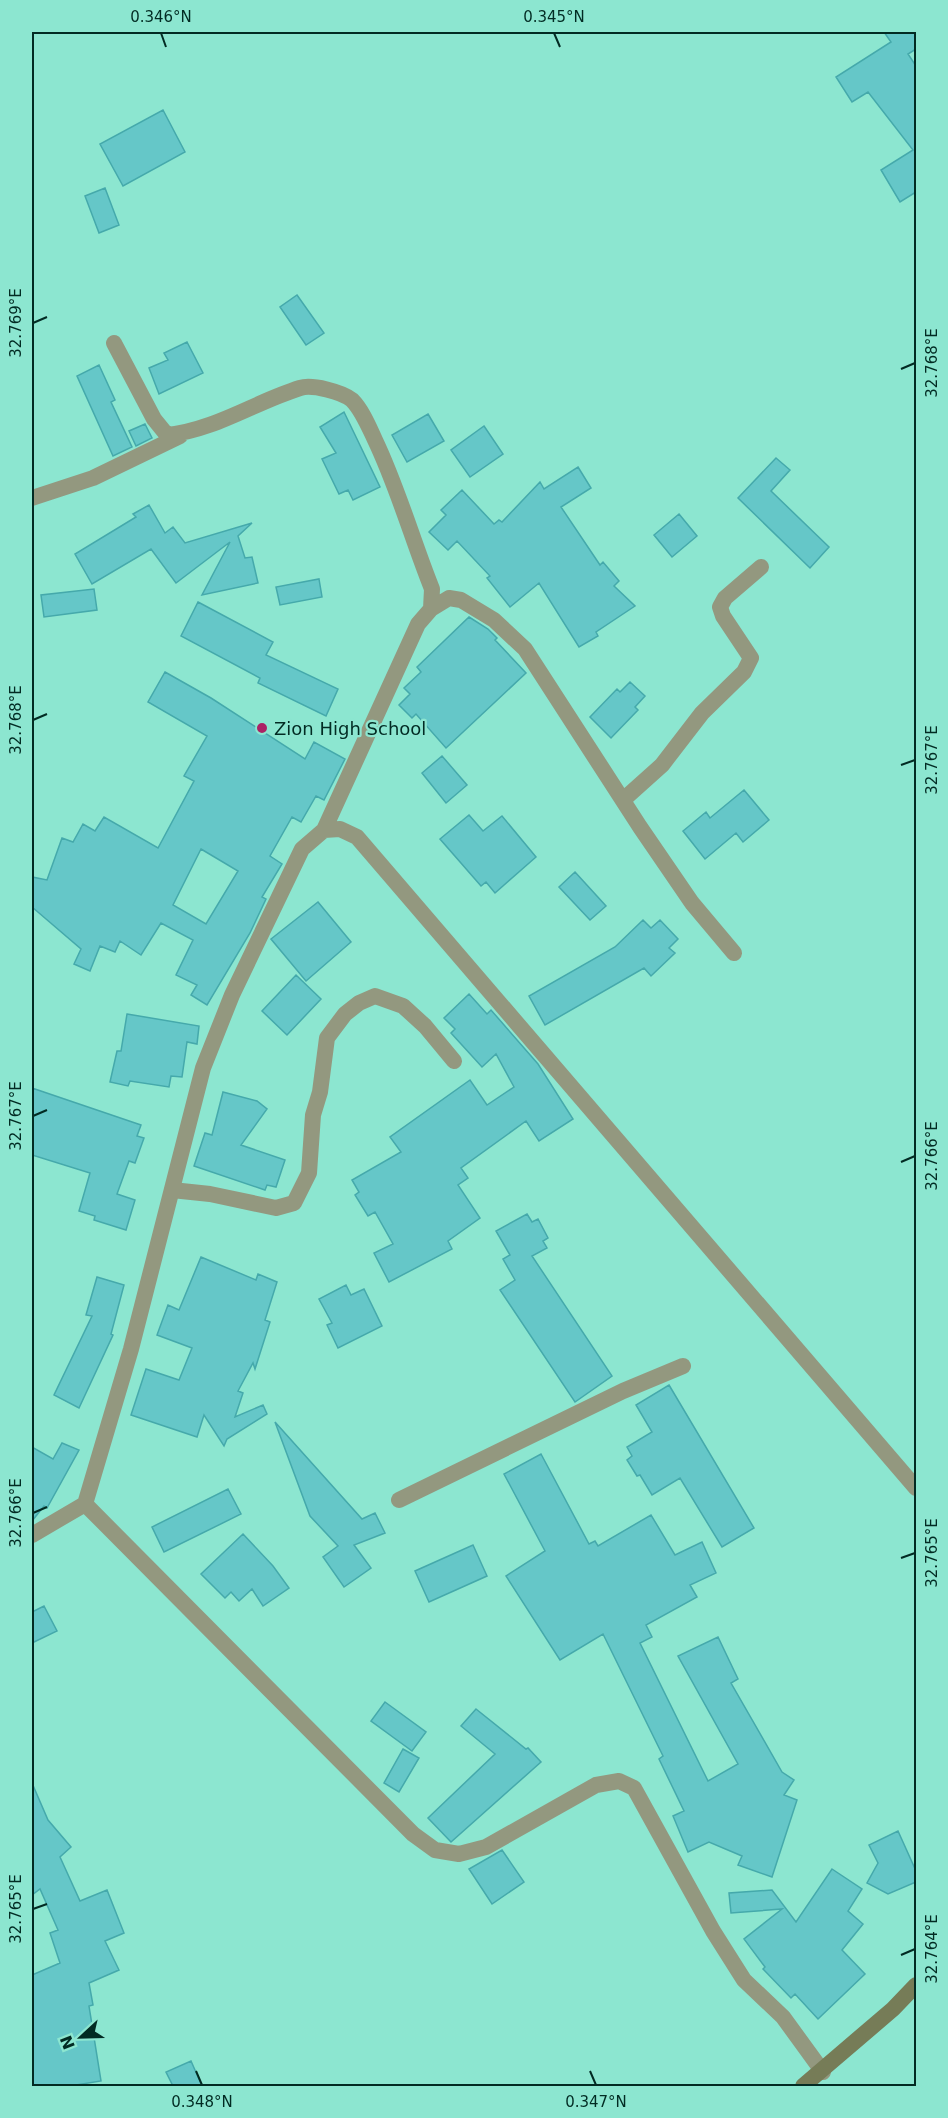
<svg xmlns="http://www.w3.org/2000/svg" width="948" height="2118" font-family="'DejaVu Sans',sans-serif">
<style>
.building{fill:#65c7c8;stroke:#45a9ab;stroke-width:1.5;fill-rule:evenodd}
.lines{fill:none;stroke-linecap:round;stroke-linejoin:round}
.minor{stroke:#93987f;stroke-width:16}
.secondary{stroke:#767c57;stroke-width:16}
.ticks{fill:none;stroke:#022b23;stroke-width:2}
.poi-dot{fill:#ab2265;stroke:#8ce6d0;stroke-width:2}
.labels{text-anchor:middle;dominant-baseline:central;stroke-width:4.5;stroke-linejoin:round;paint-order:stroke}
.poi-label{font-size:18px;fill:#022b23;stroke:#8ce6d0;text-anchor:start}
.neatline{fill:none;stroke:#022b23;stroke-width:2}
.ticks-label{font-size:15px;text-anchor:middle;fill:#022b23}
</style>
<rect width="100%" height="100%" fill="#8ce6d0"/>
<!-- building -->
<path class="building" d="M 884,32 L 916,32 L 916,49 L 908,54 L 916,66 L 916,192 L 900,202 L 881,170 L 913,150 L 868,92 L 852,102 L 836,77 L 891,42 Z
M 163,110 L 185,152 L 123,186 L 100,144 Z
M 105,188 L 119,225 L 99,233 L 85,196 Z
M 297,295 L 324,333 L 306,345 L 280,307 Z
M 187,342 L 203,373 L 159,394 L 149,368 L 168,360 L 164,353 Z
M 99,365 L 115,400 L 111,402 L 132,447 L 113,456 L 77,376 Z
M 344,412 L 380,487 L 353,500 L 348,490 L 339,494 L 322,459 L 336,453 L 320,427 Z
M 428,414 L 444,441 L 407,462 L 392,435 Z
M 145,424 L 152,438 L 136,446 L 129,431 Z
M 484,426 L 503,454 L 470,477 L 451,450 Z
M 776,458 L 790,470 L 771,491 L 829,547 L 810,568 L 738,498 Z
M 578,467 L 591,488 L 561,507 L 600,565 L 603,562 L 619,581 L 614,586 L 635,606 L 596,632 L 598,636 L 579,647 L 539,583 L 510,607 L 487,578 L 490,576 L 457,541 L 448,550 L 429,532 L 446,515 L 441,510 L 462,490 L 494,524 L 499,520 L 502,522 L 540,482 L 544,489 Z
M 149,505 L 165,533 L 173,527 L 185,543 L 252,523 L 238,536 L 245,558 L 252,557 L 258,583 L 202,595 L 230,542 L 176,583 L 151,549 L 92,584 L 75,554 L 136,517 L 133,514 Z
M 679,514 L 697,536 L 672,557 L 654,535 Z
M 319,579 L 322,597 L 280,605 L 276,587 Z
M 94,589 L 97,610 L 44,617 L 41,595 Z
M 198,602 L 273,642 L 266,655 L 338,689 L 326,716 L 258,683 L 260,678 L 181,636 Z
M 469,617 L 488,629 L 497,638 L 495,640 L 526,673 L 446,748 L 416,714 L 412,718 L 399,705 L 410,694 L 404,688 L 421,672 L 417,667 Z
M 165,672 L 211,698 L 305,759 L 314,742 L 345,759 L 324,800 L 316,796 L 301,822 L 292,817 L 270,856 L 282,864 L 262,897 L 266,899 L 250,933 L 207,1005 L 191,995 L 197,985 L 176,975 L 193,940 L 161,923 L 141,955 L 120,941 L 115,952 L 100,946 L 90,971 L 74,964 L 81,949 L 32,907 L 32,877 L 47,880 L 62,838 L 73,842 L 83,824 L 95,831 L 104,817 L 158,848 L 194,781 L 184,776 L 207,736 L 148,702 ZM 201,849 L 238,871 L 206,924 L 173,905 Z
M 630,682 L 645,696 L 635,707 L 638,710 L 611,738 L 590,717 L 617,689 L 620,692 Z
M 442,756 L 467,785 L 446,803 L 422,773 Z
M 744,790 L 769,820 L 743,842 L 736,833 L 705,859 L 683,831 L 706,812 L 710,818 Z
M 469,815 L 483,831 L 502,816 L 536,857 L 495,893 L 486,882 L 481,886 L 440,839 Z
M 575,872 L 606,906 L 590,920 L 559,887 Z
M 318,902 L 351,942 L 306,981 L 271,939 Z
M 643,920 L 651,928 L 660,920 L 678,939 L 669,948 L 675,953 L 651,976 L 644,968 L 545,1025 L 529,996 L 615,947 Z
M 296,975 L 321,999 L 287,1035 L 262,1011 Z
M 469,994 L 487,1014 L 491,1010 L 538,1064 L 573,1119 L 539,1141 L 526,1121 L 461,1168 L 468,1178 L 458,1185 L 480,1218 L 448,1241 L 452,1249 L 389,1282 L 374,1253 L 393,1244 L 375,1212 L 368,1216 L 355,1195 L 359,1192 L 352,1180 L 401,1152 L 390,1137 L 470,1080 L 487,1105 L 514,1087 L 496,1054 L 482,1067 L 451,1033 L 455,1029 L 444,1018 Z
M 127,1014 L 199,1026 L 197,1044 L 187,1042 L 182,1077 L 171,1076 L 169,1087 L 130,1081 L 128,1086 L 110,1082 L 117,1051 L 121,1051 Z
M 32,1088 L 141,1125 L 137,1136 L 144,1138 L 135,1163 L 129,1161 L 117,1194 L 135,1200 L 126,1230 L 94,1220 L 95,1216 L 79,1211 L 90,1173 L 32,1155 Z
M 223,1092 L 257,1101 L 267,1109 L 241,1145 L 285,1160 L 276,1187 L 267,1185 L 265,1190 L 194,1166 L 205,1133 L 212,1135 Z
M 527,1214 L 532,1222 L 538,1219 L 548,1238 L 543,1241 L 547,1248 L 532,1256 L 612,1376 L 575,1402 L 500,1290 L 515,1280 L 503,1259 L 510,1255 L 496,1231 Z
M 201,1257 L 256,1280 L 258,1274 L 277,1282 L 265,1320 L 270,1322 L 255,1369 L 253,1363 L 238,1391 L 243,1393 L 235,1417 L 263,1405 L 267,1414 L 227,1439 L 224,1446 L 204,1415 L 197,1437 L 131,1415 L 146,1369 L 179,1380 L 192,1348 L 157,1335 L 168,1305 L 179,1310 Z
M 97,1277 L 124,1285 L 111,1334 L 113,1335 L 79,1408 L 54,1395 L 92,1316 L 86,1315 Z
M 346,1285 L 351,1295 L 364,1289 L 382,1326 L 338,1348 L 327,1325 L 332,1323 L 319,1299 Z
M 669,1385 L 754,1528 L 722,1547 L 680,1478 L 652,1495 L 640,1475 L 637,1476 L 627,1460 L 632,1456 L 627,1447 L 652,1432 L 636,1405 Z
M 275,1422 L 362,1519 L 375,1513 L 385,1533 L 354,1545 L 371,1568 L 344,1587 L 323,1557 L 338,1546 L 310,1516 Z
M 62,1443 L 79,1450 L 47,1508 L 44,1506 L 32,1521 L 32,1447 L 53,1459 Z
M 541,1454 L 589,1544 L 595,1541 L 598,1546 L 651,1515 L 675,1555 L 702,1542 L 716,1573 L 690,1585 L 697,1597 L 646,1625 L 652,1637 L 640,1643 L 708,1781 L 738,1764 L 678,1656 L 718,1637 L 738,1679 L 731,1683 L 782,1772 L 794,1780 L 784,1795 L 797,1800 L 772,1877 L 738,1865 L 742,1856 L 709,1842 L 688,1852 L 673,1816 L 684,1811 L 659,1759 L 663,1756 L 603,1634 L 560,1660 L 506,1576 L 545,1551 L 504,1474 Z
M 228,1489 L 241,1514 L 164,1552 L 152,1527 Z
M 243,1534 L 273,1566 L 289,1588 L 263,1606 L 252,1589 L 239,1601 L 231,1592 L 225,1598 L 201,1574 Z
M 473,1545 L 487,1576 L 429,1602 L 415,1571 Z
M 44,1606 L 57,1631 L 32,1643 L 32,1612 Z
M 385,1702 L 426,1732 L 412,1751 L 371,1721 Z
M 476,1709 L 526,1749 L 528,1748 L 541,1762 L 451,1842 L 428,1818 L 495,1754 L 461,1726 Z
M 403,1749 L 419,1758 L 399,1792 L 384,1783 Z
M 32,1783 L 48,1820 L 71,1847 L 60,1857 L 80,1901 L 107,1890 L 124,1933 L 105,1941 L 119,1970 L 89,1983 L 93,2005 L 89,2006 L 101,2081 L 70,2086 L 32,2086 L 32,1975 L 60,1963 L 50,1933 L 58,1930 L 40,1889 L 32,1895 Z
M 898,1831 L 916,1871 L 916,1882 L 888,1894 L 867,1883 L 878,1863 L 869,1845 Z
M 502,1850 L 524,1882 L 492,1904 L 469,1869 Z
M 832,1869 L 862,1889 L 848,1911 L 863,1924 L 842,1950 L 865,1974 L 818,2019 L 795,1994 L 791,1998 L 763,1969 L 765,1967 L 744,1939 L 782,1909 L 731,1913 L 729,1893 L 772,1890 L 796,1922 Z
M 191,2061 L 202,2086 L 173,2086 L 166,2072 Z"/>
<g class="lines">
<!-- minor -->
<path class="minor" d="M 114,343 L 154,419 L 167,435 C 215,430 255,402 300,388 C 312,384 342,392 352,400 C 362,410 369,427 375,440 C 398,488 412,539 432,589 L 431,609
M 32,498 L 93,478 L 180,436
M 623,800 L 662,765 L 702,713 L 744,672 L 751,658 L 723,616 L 720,607 L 725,598 L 761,567
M 324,830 L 418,624 L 431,609 L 449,598 L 461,600 L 494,620 L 525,649 L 640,827 L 692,903 L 734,953
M 172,1190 L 210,1194 L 276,1208 L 294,1203 L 309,1173 L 313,1115 L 320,1092 L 327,1038 L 345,1014 L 359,1003 L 375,996 L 403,1006 L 425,1026 L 454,1061
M 399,1500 L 623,1391 L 683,1366
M 85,1504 L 413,1834 L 435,1850 L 459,1854 L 486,1847 L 596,1785 L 619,1781 L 634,1788 L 713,1931 L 744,1980 L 783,2017 L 823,2072
M 32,1535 L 85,1504 L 131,1349 L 203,1068 L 232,995 L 302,849 L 324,830 L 340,829 L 357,837 L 916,1488"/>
<!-- secondary -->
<path class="secondary" d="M 803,2086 L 893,2009 L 916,1985"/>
</g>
<!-- ticks -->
<path class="ticks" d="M 161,33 L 166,47M 554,33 L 560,47M 33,323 L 47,317M 901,369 L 915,363M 33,720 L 47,714M 901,765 L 915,760M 33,1116 L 47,1110M 901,1162 L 915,1156M 33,1513 L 47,1507M 901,1558 L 915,1553M 33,1909 L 47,1904M 901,1955 L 915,1949M 196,2071 L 202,2085M 590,2071 L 596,2085"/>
<!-- markers -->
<circle class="poi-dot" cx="262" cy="728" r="6"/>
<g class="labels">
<!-- poi labels -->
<g class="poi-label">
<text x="274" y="728">Zion High School</text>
</g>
</g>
<!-- border -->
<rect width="948" height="2118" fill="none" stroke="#8ce6d0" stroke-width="66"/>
<!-- north arrow -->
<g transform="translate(81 2037) rotate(248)" stroke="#8ce6d0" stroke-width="4.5" paint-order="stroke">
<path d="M0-4.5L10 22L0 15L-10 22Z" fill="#022b23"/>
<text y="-9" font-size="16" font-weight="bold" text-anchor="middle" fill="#022b23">N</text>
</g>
<rect x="33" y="33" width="882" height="2052" class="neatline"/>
<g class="ticks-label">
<text x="161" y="22">0.346°N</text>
<text x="554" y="22">0.345°N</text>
<text transform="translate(16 323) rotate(-90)" y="5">32.769°E</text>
<text transform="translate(932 363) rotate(-90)" y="5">32.768°E</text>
<text transform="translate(16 720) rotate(-90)" y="5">32.768°E</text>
<text transform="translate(932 760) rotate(-90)" y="5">32.767°E</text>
<text transform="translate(16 1116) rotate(-90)" y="5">32.767°E</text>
<text transform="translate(932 1156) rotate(-90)" y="5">32.766°E</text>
<text transform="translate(16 1513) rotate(-90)" y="5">32.766°E</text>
<text transform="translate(932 1553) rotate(-90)" y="5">32.765°E</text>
<text transform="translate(16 1909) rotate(-90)" y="5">32.765°E</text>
<text transform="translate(932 1949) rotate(-90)" y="5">32.764°E</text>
<text x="202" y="2107">0.348°N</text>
<text x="596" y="2107">0.347°N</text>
</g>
</svg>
